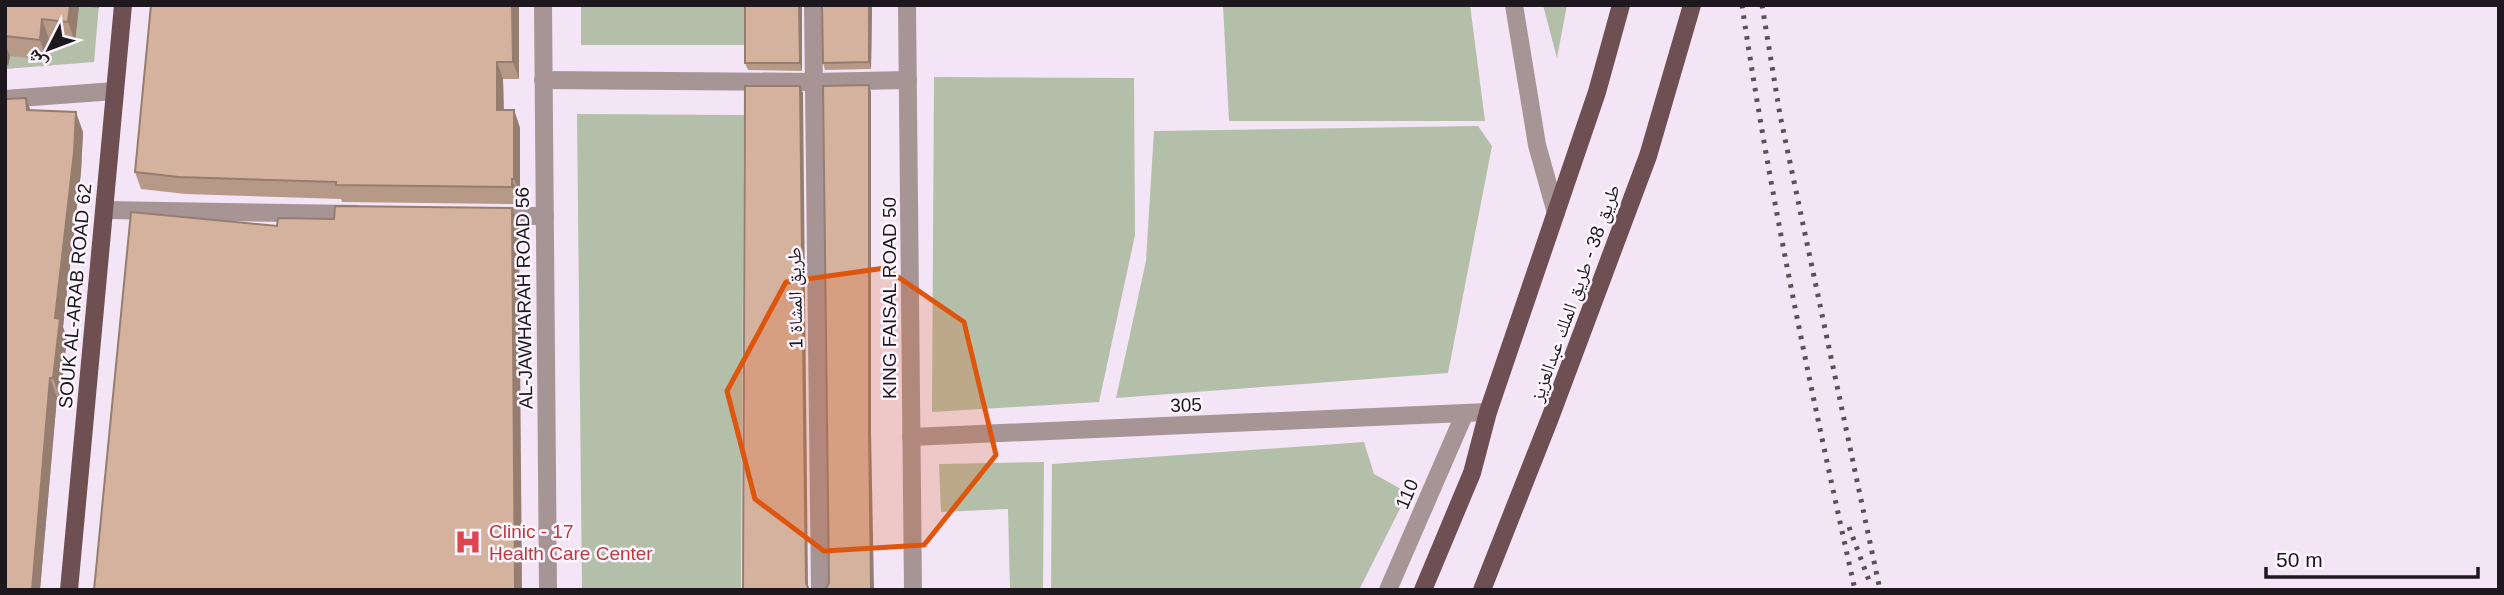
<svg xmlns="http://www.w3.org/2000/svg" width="2504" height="595" viewBox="0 0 2504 595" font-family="Helvetica,'Noto Naskh Arabic',sans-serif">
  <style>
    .green { fill: #b3bfa8 }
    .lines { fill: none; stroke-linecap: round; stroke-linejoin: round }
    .minor { stroke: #a79596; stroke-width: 18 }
    .major { stroke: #6e4f52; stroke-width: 18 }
    .rail { stroke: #59515a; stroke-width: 5; stroke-dasharray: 3.5 7; stroke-linecap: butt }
    .wall { fill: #b79988 }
    .shaded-wall { fill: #957d6f }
    .building { fill: #d5b29e; stroke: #957d6f; stroke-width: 2 }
    .marked { fill: #de560d; fill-opacity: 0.2; stroke: #de560d; stroke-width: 5; stroke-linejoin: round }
    .labels { text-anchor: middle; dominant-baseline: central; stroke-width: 5; stroke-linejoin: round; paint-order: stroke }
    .street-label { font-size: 19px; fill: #1d181e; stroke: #fdf5fe }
    .health-label { font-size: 19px; fill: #be3a42; stroke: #fdf5fe; text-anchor: start }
  </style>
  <rect width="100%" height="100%" fill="#f3e5f5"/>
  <g class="green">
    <polygon points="5,5 99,5 94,62 5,69"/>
    <rect x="581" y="5" width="164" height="40"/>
    <polygon points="1223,5 1470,5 1485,121 1229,121"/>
    <polygon points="1543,5 1567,5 1557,58"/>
    <polygon points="934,77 1134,78 1135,235 1099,402 932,412"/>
    <polygon points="577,114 744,115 741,590 582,590"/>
    <polygon points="1478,126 1492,146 1448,373 1116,398 1146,261 1154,131"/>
    <polygon points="1364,442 1374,474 1408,493 1359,590 1051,590 1052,464"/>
    <polygon points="1044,462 1043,590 1010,590 1008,509 941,512 939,464"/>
  </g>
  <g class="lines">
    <g class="minor">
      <polyline points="543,5 548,590"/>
      <polyline points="813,5 820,590"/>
      <polyline points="907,5 913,590"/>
      <polyline points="1514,5 1537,145 1556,213"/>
      <polyline points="543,80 814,82 908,80"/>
      <polyline points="5,99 115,91"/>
      <polyline points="104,210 356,214"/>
      <polyline points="492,216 545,216"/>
      <polyline points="911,437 1488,412"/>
      <polyline points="1388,590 1464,415"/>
    </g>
    <g class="major">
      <polyline points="69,590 123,5"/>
      <polyline points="1423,590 1472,473 1488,412 1597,92 1621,5"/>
      <polyline points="1482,590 1550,418 1648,156 1692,5"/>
    </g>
    <g class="rail">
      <path d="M1742,5C1771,202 1812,396 1855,590"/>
      <polyline points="1762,5 1780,115 1880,590"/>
      <polyline points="1849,527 1871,586"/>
    </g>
  </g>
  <g class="wall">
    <polygon points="5,5 99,5 99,8 79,6 75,42 49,39 47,60 10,56 8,66 5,66"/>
    <polygon points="151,5 519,5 519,79 503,79 504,110 514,110 520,128 520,196 518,196 519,204 342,202 341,199 186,194 141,189 135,172"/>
    <polygon points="802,5 802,71 748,70 745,63"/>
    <polygon points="872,5 871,69 825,70 823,63"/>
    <polygon points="31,110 83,132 81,172 63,327 67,338 60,398 57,397 40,590"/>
  </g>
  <g class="shaded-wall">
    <polygon points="70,5 79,6 75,42 68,22"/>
    <polygon points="512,5 519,5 519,79 513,62"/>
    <polygon points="799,5 802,5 802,71 800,63"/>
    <polygon points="869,5 872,5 871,69 869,62"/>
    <polygon points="42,19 49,39 47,60 40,40"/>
    <polygon points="5,42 10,56 8,66 5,58"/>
    <polygon points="497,62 503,79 504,128 497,110"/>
    <polygon points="869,85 871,92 871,431 874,590 871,590 869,424"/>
    <polygon points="800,86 803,93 808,590 806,583"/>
    <polygon points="26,98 33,117 27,110"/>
    <polygon points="514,110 520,128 520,196 514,179"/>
    <polygon points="76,112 83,132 81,172 63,327 67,338 60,398 53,378 55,318"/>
    <polygon points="512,179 518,196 519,204 512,187"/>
    <polygon points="512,208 519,227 522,590 515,590"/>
    <polygon points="50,378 57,397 40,590 32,590"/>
  </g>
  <g class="building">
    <polygon points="5,5 70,5 68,22 42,19 40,40 5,36"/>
    <polygon points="151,5 512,5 513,62 497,62 497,110 514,110 514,179 512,179 512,187 336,185 336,182 179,177 135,172"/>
    <polygon points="745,5 799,5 800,63 745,63"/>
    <polygon points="822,5 869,5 869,62 823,63"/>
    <polygon points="869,85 869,424 871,590 825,590 829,583 823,86"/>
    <polygon points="745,86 800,86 806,583 809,590 743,590"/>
    <polygon points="26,98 27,110 76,112 74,152 55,318 60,319 53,378 50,378 32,590 5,590 5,99"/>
    <polygon points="335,206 512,208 515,590 94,590 131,212 277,226 278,218 334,219"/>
  </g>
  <path class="marked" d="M885,268L964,322L996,455L924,545L824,551L755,499L727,391L786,282Z"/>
  <defs>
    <symbol id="hospital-bare" viewBox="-9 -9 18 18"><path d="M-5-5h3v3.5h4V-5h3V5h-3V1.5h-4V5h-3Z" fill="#e0444e" stroke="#fdf5fe" stroke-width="2.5" paint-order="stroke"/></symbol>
  </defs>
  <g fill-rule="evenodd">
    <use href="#hospital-bare" x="449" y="523" width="38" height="38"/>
  </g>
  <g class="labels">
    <g class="street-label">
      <text transform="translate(1575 293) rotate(-70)">طريق 38 - طريق الملك عبدالعزيز</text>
      <text transform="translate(75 296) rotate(-85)">SOUK AL-ARAB ROAD 62</text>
      <text transform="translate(524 298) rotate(-91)">AL-JAWHARAH ROAD 56</text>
      <text transform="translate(795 298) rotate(-91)">طريق المشاة 1</text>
      <text transform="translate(889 298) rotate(-90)">KING FAISAL ROAD 50</text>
      <text transform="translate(1186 405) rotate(-2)">305</text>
      <text transform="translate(1407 494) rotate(-67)">110</text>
    </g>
    <g class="health-label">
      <text x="489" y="531">Clinic - 17<tspan x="489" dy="22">Health Care Center</tspan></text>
    </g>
  </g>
  <rect width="2504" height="595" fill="none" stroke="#1d181e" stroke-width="14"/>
  <g transform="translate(49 49) rotate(228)" stroke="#fdf5fe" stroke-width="5" paint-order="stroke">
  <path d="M0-5L12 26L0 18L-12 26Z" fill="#1d181e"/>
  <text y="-10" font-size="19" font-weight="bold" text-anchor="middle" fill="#1d181e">ش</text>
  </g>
  <path d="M2266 567v10h212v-10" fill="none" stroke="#1d181e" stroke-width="3.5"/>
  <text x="2276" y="567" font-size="21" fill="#1d181e" stroke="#fdf5fe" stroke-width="5" paint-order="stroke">50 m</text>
</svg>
